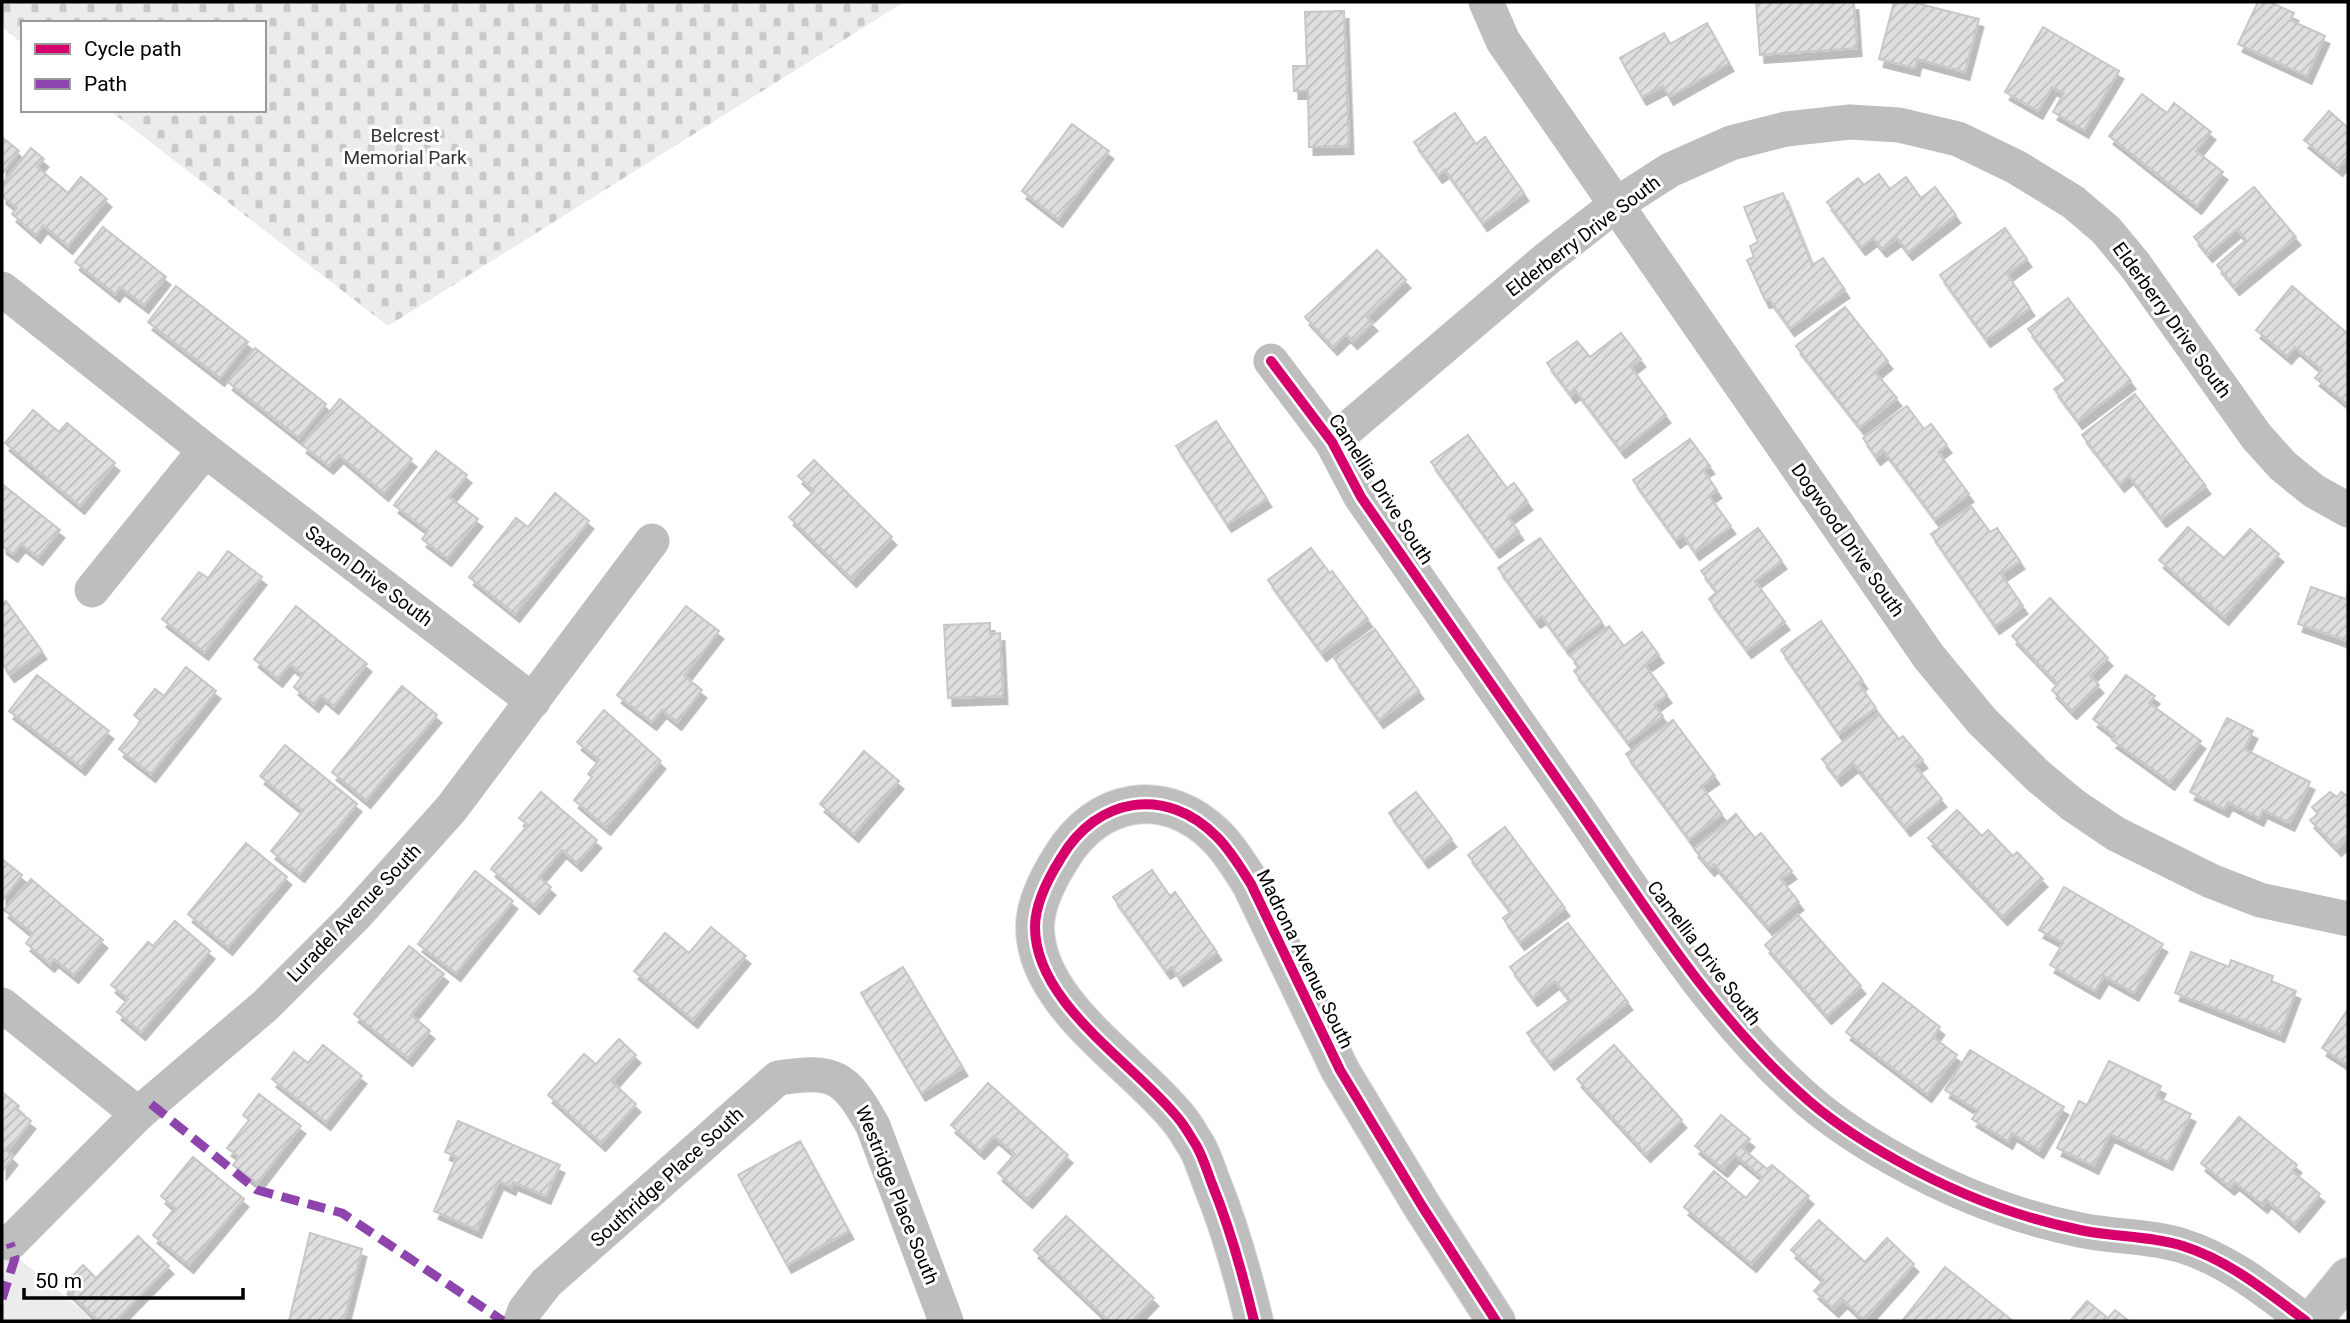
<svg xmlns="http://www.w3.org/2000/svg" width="2350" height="1323" viewBox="0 0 2350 1323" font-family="Roboto,sans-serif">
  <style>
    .cemetery { fill: url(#cemetery-stones) }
    .park { fill: #ececec }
    .building { fill: url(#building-hatch); stroke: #c7c7c7; stroke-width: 2; filter: url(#shadow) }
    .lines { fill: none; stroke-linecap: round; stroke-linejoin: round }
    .major-casing { stroke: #dbdbdb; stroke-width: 40 }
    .minor { stroke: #bebebe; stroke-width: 35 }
    .major { stroke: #bebebe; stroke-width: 38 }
    .quiet { stroke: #8e44ad; stroke-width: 9; stroke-dasharray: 18 9; stroke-linecap: butt }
    .cycleway-casing { stroke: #fff; stroke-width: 15 }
    .cycleway { stroke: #d6006c; stroke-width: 10 }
    .labels { text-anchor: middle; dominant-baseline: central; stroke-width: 6; stroke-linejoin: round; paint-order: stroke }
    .park-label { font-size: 19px; fill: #333; stroke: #fff }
    .street-label { font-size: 19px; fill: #000; stroke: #fff }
  </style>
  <defs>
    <pattern id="cemetery-stones" width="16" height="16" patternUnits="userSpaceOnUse" patternTransform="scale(1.75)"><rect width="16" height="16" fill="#ececec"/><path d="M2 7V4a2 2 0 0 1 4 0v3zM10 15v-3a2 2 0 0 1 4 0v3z" fill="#c9c9c9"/></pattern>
    <pattern id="building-hatch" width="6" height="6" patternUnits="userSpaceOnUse" patternTransform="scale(1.75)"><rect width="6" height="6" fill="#dfdfdf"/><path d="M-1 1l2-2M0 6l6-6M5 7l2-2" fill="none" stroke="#bebebe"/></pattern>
    <filter id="shadow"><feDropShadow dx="4.5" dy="8" stdDeviation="0" flood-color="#0004"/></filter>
  </defs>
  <rect width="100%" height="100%" fill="#fff"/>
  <polygon class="cemetery" points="2,2 904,2 388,326 109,110 264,110 264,23 23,23 23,44 2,27"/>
  <polygon class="park" points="2,1245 95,1321 2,1321"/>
  <g class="building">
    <polygon points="1756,2 1854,2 1857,48 1760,55"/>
    <polygon points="1894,2 1912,2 1979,19 1965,72 1917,59 1915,68 1879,59"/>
    <polygon points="2258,2 2270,2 2294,13 2290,20 2325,36 2307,76 2238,44"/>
    <polygon points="1344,11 1349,146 1309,147 1308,91 1294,91 1293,66 1307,66 1305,12"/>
    <polygon points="1707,23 1729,63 1669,97 1663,86 1642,97 1620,58 1664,33 1670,44"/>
    <polygon points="2043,27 2119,71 2084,130 2053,112 2064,93 2052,87 2038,111 2005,92"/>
    <polygon points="2142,94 2167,113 2174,103 2211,132 2196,151 2223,172 2197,206 2109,136"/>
    <polygon points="2329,111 2348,128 2348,156 2338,168 2304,140"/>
    <polygon points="1455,113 1476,144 1485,137 1524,193 1483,223 1445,170 1438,175 1414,142"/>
    <polygon points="1072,124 1109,151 1058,219 1022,191"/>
    <polygon points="2,137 19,151 2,174"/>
    <polygon points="31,148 44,159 37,167 68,193 81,177 107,199 68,246 43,225 36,235 12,214 17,208 2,196 2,184"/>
    <polygon points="1879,174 1890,189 1906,177 1921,198 1935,187 1956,215 1908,252 1897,238 1882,249 1873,238 1861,247 1827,202 1858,178 1864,185"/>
    <polygon points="2254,187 2296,237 2235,287 2217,265 2246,240 2237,229 2208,254 2194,237"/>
    <polygon points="1783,193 1812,265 1823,258 1845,290 1790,328 1769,299 1765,300 1747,260 1754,257 1750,246 1758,242 1744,207"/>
    <polygon points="103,227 166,277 144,305 120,287 115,294 75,262"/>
    <polygon points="2005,228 2027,259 2007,274 2030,308 1986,339 1940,275"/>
    <polygon points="1377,250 1406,280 1367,317 1373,323 1353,341 1346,334 1333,347 1305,317"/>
    <polygon points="176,286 248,342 220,378 148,322"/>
    <polygon points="2292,286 2348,334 2348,401 2346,403 2315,378 2322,370 2295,347 2287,356 2256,330"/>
    <polygon points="2068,298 2131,381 2078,421 2054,389 2067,380 2028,329"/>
    <polygon points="1845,307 1888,361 1875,372 1897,398 1860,427 1796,346"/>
    <polygon points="1621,333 1641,359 1631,367 1666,415 1621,450 1576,391 1571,395 1547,363 1577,341 1590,357"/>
    <polygon points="255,348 326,404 299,438 228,382"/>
    <polygon points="2135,394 2206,486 2162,519 2129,476 2120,484 2082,435"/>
    <polygon points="340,399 412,459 384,493 339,455 329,466 302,445"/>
    <polygon points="1907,406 1924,429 1931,424 1947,445 1938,452 1969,494 1935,519 1884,451 1876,457 1863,438"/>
    <polygon points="33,410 59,432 67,423 115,463 80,506 5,443"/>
    <polygon points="1216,421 1267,499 1227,524 1176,446"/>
    <polygon points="1468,435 1507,488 1514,483 1528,502 1508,517 1519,532 1495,550 1431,462"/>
    <polygon points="1690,439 1710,466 1703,470 1717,490 1709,496 1731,526 1695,552 1683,535 1676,540 1633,480"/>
    <polygon points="436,451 467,475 449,497 478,519 447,558 422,539 428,531 394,505"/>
    <polygon points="814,460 892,537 852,579 789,517 814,491 798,476"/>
    <polygon points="2,484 60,530 38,557 21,544 13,554 2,546"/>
    <polygon points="555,493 589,521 515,614 469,577 516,518 528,527"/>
    <polygon points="1971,506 1990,532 1997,528 2020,561 2001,574 2023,606 1995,626 1931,534"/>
    <polygon points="2188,527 2224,558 2250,529 2279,554 2224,617 2159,560"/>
    <polygon points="1758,528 1782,561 1755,581 1785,622 1747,650 1709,599 1717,592 1701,571"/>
    <polygon points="1540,538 1602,622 1566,649 1542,616 1536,620 1498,568"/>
    <polygon points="1311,548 1330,573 1332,571 1368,619 1322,653 1268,580"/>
    <polygon points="228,551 262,577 204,652 162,619 199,572 208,578"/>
    <polygon points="2311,587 2346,599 2348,591 2348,641 2298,624"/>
    <polygon points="2050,598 2108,658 2090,676 2099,685 2072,711 2052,690 2058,684 2012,636"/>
    <polygon points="6,601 42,651 10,674 2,663 2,604"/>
    <polygon points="296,606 367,664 334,706 321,695 314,704 294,687 303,675 290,664 278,679 254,659"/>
    <polygon points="686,606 719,631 684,676 702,690 677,722 662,710 652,722 617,695"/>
    <polygon points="1821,621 1863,681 1859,684 1876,708 1839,734 1781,650"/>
    <polygon points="990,623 990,634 1000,633 1003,696 948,698 944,625"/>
    <polygon points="1609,626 1624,646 1642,632 1659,655 1645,665 1667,695 1654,705 1663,716 1628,742 1574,671 1579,667 1570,655"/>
    <polygon points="1375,629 1419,691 1379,720 1334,658"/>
    <polygon points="186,667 216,691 151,774 119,749 141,721 134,715 155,689 164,696"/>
    <polygon points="37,675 109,731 81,767 9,711"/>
    <polygon points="2126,675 2155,696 2149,703 2201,741 2170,782 2112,740 2115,736 2093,719"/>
    <polygon points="402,686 437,715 366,800 332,772"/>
    <polygon points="604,710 661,761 606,827 574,800 592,777 588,774 599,760 577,742"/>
    <polygon points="1878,713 1899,739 1903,736 1923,760 1915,766 1942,799 1906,828 1854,764 1837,778 1822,759"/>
    <polygon points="2227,718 2253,731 2244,749 2310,782 2290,823 2263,810 2259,818 2228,802 2224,809 2190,792"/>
    <polygon points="1673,720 1715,776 1701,786 1722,814 1689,839 1626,754"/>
    <polygon points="285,745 357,804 300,874 271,851 303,811 260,776"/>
    <polygon points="864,751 899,781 854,834 820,804"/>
    <polygon points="541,792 597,840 577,863 562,850 539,877 551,887 535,906 491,869 528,825 519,818"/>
    <polygon points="1416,792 1452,839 1424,860 1389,813"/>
    <polygon points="2330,792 2337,797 2341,792 2348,796 2348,837 2337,848 2310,820 2318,814 2312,807"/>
    <polygon points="1957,810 1982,836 1988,830 2013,856 2017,852 2043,879 2003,917 1928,838"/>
    <polygon points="1736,814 1755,838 1761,833 1792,871 1781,879 1799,902 1768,927 1714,864 1710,868 1694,849"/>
    <polygon points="1505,827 1565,908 1520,942 1503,918 1511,912 1468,855"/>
    <polygon points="246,843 287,877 228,947 188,914"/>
    <polygon points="2,859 22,875 2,901"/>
    <polygon points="1152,870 1170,896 1175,892 1217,952 1179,978 1172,967 1166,971 1113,897"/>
    <polygon points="475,871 513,901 456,973 418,944"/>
    <polygon points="31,879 103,940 74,975 54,959 50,964 26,943 33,934 4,910"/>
    <polygon points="2064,887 2163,944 2134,993 2104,976 2095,991 2050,965 2063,943 2039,930"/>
    <polygon points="1798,915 1861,986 1827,1016 1765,945"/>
    <polygon points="175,921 210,951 141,1032 117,1012 128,999 111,985 148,942 153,946"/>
    <polygon points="1568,923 1628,1002 1550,1062 1527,1033 1570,1000 1555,981 1533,998 1510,967"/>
    <polygon points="711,927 746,956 693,1020 634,971 665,933 689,953"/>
    <polygon points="409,946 444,974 411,1015 430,1031 408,1058 354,1014"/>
    <polygon points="2191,952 2229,967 2231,960 2273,976 2271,981 2296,991 2280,1034 2175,993"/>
    <polygon points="903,967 963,1068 921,1093 861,993"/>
    <polygon points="1883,983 1940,1027 1933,1037 1957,1055 1927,1094 1846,1032"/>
    <polygon points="2348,1009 2348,1065 2322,1048"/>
    <polygon points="619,1039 636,1055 612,1082 636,1104 601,1143 548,1095 584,1054 596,1064"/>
    <polygon points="323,1045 362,1076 326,1122 272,1079 294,1052 308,1063"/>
    <polygon points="1614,1045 1682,1120 1646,1154 1577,1079"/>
    <polygon points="1970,1050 2064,1107 2039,1150 2012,1133 2008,1141 1972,1119 1978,1111 1945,1090"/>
    <polygon points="2109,1061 2161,1086 2156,1097 2191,1114 2168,1162 2110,1134 2094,1166 2057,1148 2079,1101 2087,1105"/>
    <polygon points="988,1083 1068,1155 1028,1200 998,1173 1015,1154 994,1136 980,1151 951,1125"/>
    <polygon points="2,1092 19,1106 17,1110 31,1121 7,1151 13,1157 2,1171"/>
    <polygon points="259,1094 301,1126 257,1183 233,1165 239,1157 227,1148 249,1120 243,1115"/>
    <polygon points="1721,1115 1750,1139 1742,1148 1767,1169 1772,1165 1809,1196 1752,1264 1684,1207 1714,1171 1746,1198 1763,1178 1735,1155 1723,1169 1695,1146"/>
    <polygon points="2239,1117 2297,1165 2292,1171 2320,1194 2295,1224 2267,1200 2263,1205 2235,1182 2230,1187 2201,1163"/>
    <polygon points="458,1121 560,1165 546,1196 513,1182 511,1187 499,1181 477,1230 434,1211 457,1157 445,1152"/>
    <polygon points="800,1141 849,1231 787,1265 738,1175"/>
    <polygon points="193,1157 244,1199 189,1265 153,1235 175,1208 161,1196"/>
    <polygon points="1066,1216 1154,1298 1132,1321 1109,1321 1034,1250"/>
    <polygon points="1819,1220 1865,1262 1887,1238 1914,1264 1864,1320 1843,1300 1834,1309 1814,1291 1824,1280 1791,1250"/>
    <polygon points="310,1233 362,1249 344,1321 289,1321"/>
    <polygon points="138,1236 169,1266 115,1321 99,1321 63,1286 83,1265 96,1278"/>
    <polygon points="1945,1267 2013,1321 1902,1321"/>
    <polygon points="2087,1301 2108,1318 2115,1310 2129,1321 2070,1321"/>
  </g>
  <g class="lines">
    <defs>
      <g id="major">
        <path d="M1254,1321C1243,1275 1230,1228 1212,1184C1207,1171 1203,1157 1196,1145C1190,1136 1185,1126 1178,1118C1134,1063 1035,1004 1035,927C1035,903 1049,877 1061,858C1097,797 1166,785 1217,837C1231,851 1240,867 1251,884L1340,1070L1422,1206L1496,1321"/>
        <polyline points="2312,1321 2348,1277"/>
      </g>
    </defs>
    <use href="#major" class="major-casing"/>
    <g class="minor">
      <polyline points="1486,2 1503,41 1929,657 1982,721 2038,776 2073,805 2116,834 2211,881 2260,900 2348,919"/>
      <polyline points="2,289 205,450 533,701"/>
      <path d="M1271,361L1332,442L1361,497C1434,601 1506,705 1578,809C1646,908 1710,1012 1800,1093C1829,1120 1862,1141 1896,1160C1953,1192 2016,1217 2080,1230C2112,1237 2153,1236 2183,1246C2230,1261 2267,1292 2306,1321"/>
      <polyline points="1332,442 1549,257 1617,204 1670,170 1731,143 1786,129 1850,122 1899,125 1958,139 2016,167 2073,202 2106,230 2135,265 2256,436 2283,466 2314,491 2348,510"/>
      <polyline points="92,590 205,450"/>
      <polyline points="2,1005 138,1114"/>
      <polyline points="10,1243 138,1114 266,1005 354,917 451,809 652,541"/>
      <path d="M521,1321L525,1310L546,1283L778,1078C835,1069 845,1076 873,1126L946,1321"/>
    </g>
    <use href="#major" class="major"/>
    <g class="quiet">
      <polyline points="151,1104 257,1190 342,1213 503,1321"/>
      <polyline points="2,1299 15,1258 10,1243"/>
    </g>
    <defs>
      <g id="cycleway">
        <path d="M1271,361L1332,442L1361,497C1434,601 1506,705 1578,809C1646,908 1710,1012 1800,1093C1829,1120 1862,1141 1896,1160C1953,1192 2016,1217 2080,1230C2112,1237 2153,1236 2183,1246C2230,1261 2267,1292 2306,1321"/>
        <path d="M1254,1321C1243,1275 1230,1228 1212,1184C1207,1171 1203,1157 1196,1145C1190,1136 1185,1126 1178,1118C1134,1063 1035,1004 1035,927C1035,903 1049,877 1061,858C1097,797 1166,785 1217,837C1231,851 1240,867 1251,884L1340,1070L1422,1206L1496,1321"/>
      </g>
    </defs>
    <use href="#cycleway" class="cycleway-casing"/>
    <use href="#cycleway" class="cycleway"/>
  </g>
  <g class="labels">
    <g class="park-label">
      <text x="405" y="135">Belcrest<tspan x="405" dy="22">Memorial Park</tspan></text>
    </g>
    <g class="street-label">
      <text transform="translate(1583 236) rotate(-37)">Elderberry Drive South</text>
      <text transform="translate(2172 320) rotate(54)">Elderberry Drive South</text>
      <text transform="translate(1381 489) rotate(57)">Camellia Drive South</text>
      <text transform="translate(1848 540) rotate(55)">Dogwood Drive South</text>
      <text transform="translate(369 576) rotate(37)">Saxon Drive South</text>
      <text transform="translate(354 913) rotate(-46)">Luradel Avenue South</text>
      <text transform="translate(1704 953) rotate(53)">Camellia Drive South</text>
      <text transform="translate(1305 959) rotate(64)">Madrona Avenue South</text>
      <text transform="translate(667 1177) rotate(-42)">Southridge Place South</text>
      <text transform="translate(897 1195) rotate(68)">Westridge Place South</text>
    </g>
  </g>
  <rect width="2350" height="1323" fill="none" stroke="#000000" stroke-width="7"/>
  <rect x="21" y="21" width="245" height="91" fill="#ffffff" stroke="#999999" stroke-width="2"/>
  <rect x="35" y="44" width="35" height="10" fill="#d6006c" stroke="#999999" stroke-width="2"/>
  <text x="84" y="56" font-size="21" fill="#000000">Cycle path</text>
  <rect x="35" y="79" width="35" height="10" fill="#8e44ad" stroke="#999999" stroke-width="2"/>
  <text x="84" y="91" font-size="21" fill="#000000">Path</text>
  <path d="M24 1288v10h219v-10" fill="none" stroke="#000000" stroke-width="3.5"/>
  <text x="35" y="1288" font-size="21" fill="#000000" stroke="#ffffff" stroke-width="5" paint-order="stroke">50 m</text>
</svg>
